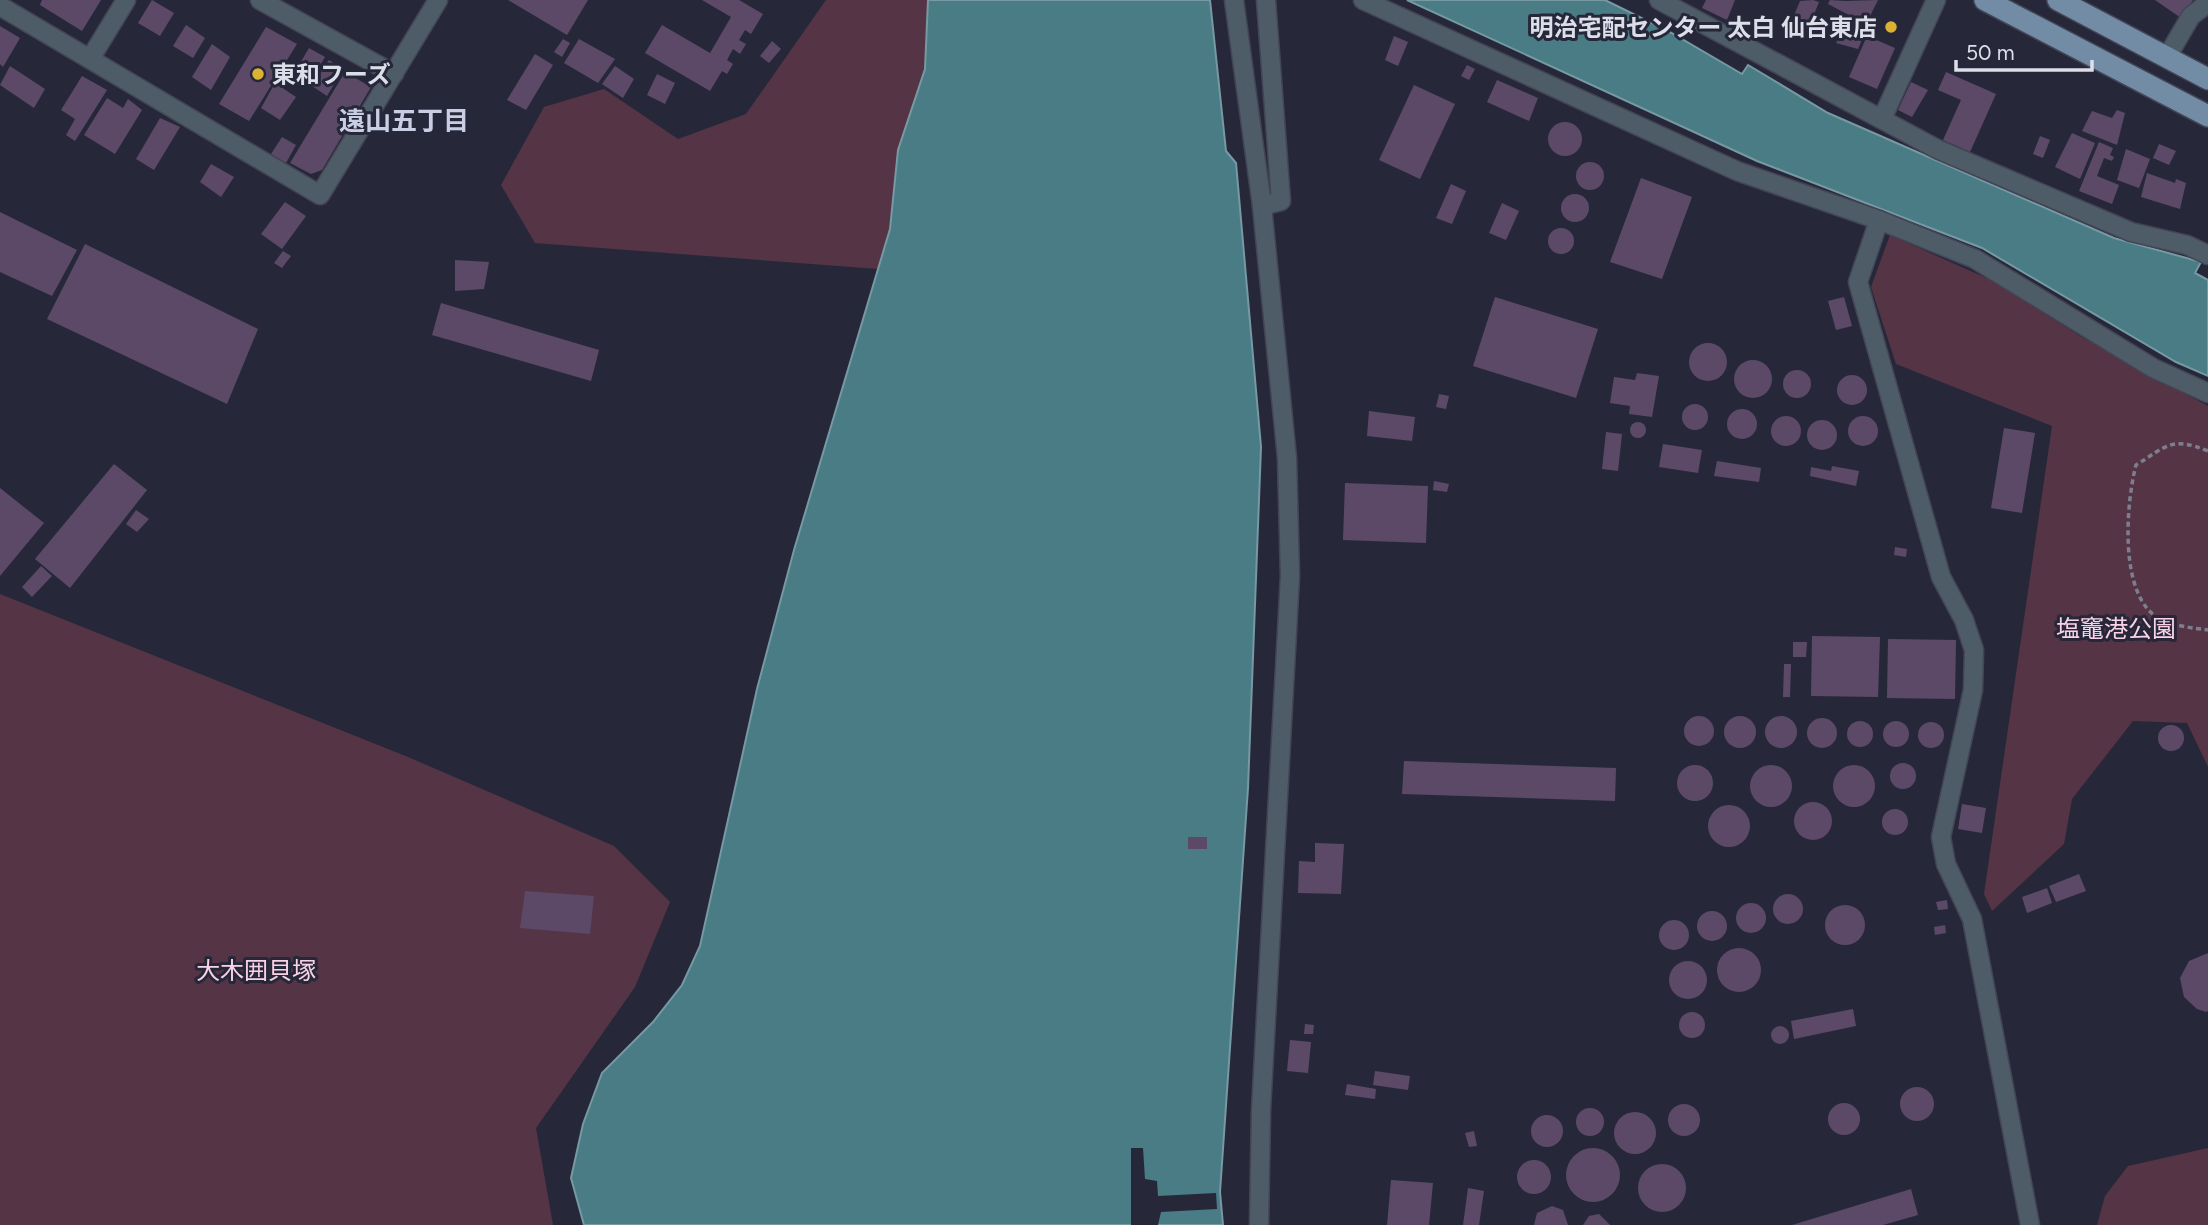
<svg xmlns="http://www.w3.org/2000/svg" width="2208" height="1225" viewBox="0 0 2208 1225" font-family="Figtree,'Noto Sans JP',sans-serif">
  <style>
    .green { fill: #553446 }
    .water { fill: #4a7c85; stroke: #7699a3; stroke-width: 2 }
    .pier { fill: #26283a }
    .building { fill: #5c4968 }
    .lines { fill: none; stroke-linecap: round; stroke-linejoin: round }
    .minor-casing { stroke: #434556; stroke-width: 21 }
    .major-casing { stroke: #434556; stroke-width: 24 }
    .path { stroke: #7d7f8e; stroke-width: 3.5; stroke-dasharray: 5 3.5; stroke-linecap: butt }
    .minor { stroke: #4e5c67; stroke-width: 18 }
    .major { stroke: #718ca4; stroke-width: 21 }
    .poi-dot { fill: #dcb233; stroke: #26283a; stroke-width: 2.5 }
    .labels { text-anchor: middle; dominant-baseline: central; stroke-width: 6; stroke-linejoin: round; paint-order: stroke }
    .poi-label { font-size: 24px; font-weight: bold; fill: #dcdee9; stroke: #26283a; text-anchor: end }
    .park-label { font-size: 24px; fill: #fad2e6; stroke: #26283a }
    .neighbourhood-label { font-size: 26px; font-weight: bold; fill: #cacee5; stroke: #26283a }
  </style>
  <rect width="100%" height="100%" fill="#26283a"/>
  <g class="green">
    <polygon points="826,0 928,0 925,69 898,150 890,229 878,269 535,243 501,185 544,107 604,89 678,139 746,114"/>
    <polygon points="1890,235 1993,281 2080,336 2208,406 2208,767 2187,723 2133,721 2072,799 2064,844 1992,911 1984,894 2052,426 1896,364 1871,287"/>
    <polygon points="0,594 408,757 614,846 670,902 635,987 536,1128 553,1225 0,1225"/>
    <polygon points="2208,1148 2208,1225 2097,1225 2105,1196 2128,1166"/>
  </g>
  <g class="water">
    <polygon points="928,0 1210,0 1226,151 1236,163 1261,447 1248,788 1220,1192 1223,1225 584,1225 571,1178 583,1124 602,1073 653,1022 682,985 700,946 757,689 794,550 890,229 898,150 925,69"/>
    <polygon points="1407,0 1605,0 1668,31 1742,74 1748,65 1828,113 2114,238 2201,262 2195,273 2208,280 2208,376 2176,362 1982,248 1757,161"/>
  </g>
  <polygon class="pier" points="1131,1148 1143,1148 1145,1179 1157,1181 1158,1196 1216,1193 1217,1209 1161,1212 1158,1225 1131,1225"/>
  <g class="building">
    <polygon points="42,0 101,0 82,31 40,5"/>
    <polygon points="152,0 174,13 160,36 138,23"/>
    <polygon points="508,0 588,0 567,35"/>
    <polygon points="702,0 739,0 763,14 751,34 745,30 739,40 746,44 740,54 733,49 727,60 733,64 727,74 722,71 710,91 645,53 662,25 710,53 731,17"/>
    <polygon points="1706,0 1735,0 1727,20 1702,8"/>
    <polygon points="1813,0 1819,2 1807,32 1790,25 1800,1"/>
    <polygon points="1830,0 1845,1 1878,0 1866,24 1828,4"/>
    <polygon points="2155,0 2193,0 2181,18"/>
    <polygon points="1847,19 1867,28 1858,49 1836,43"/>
    <polygon points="186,25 205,38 193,58 173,46"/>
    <polygon points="0,26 20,38 3,67 0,64"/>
    <polygon points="266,27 297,44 249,121 219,104"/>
    <polygon points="1394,36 1408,42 1398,66 1385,60"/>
    <polygon points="1867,36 1895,48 1877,89 1849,77"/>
    <polygon points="563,39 570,43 562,57 554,52"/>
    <polygon points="579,39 615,59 598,83 564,63"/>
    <polygon points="772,41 781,49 769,63 760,56"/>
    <polygon points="212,44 230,57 211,90 192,77"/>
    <polygon points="309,48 325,57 309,85 293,75"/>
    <polygon points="535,54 553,65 526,110 507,100"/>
    <polygon points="329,60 343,69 327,96 312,86"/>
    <polygon points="1467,65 1475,69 1469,80 1461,76"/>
    <polygon points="10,66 45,89 34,108 0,85"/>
    <polygon points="615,66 634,79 623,98 602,84"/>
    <polygon points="345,72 371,87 322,170 311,174 290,163"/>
    <polygon points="1946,72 1996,94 1970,152 1943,140 1961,100 1938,90"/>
    <polygon points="657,74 675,83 665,104 647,95"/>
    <polygon points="82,76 107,90 75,141 66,135 75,119 61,110"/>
    <polygon points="1497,80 1538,98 1529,121 1487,102"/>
    <polygon points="1911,82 1928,90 1912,117 1898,110"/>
    <polygon points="275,83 296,97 280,120 261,108"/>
    <polygon points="1414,85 1455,104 1420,179 1379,160"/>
    <polygon points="107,98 123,108 128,99 142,110 115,154 84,135"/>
    <polygon points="2117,110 2125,113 2117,145 2082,131 2092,111 2112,118"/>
    <polygon points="160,118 180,127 154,170 136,159"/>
    <circle cx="1565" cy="139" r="17"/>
    <polygon points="2072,133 2095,143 2080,179 2055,167"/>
    <polygon points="2040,136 2050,140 2043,158 2033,154"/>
    <polygon points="282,137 296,145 286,163 271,154"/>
    <polygon points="2099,142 2113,148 2110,155 2114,157 2112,161 2104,158 2097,176 2119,185 2112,204 2079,191"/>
    <polygon points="2159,144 2176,151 2169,165 2153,158"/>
    <polygon points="2126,149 2150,159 2139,188 2117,180"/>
    <circle cx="1590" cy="176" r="14"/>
    <polygon points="211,164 234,177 221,197 200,182"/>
    <polygon points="2147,173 2175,183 2176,179 2186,183 2180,209 2141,197"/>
    <polygon points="1641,178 1692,197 1662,279 1610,262"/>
    <polygon points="1451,184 1466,191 1452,224 1436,218"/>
    <circle cx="1575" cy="208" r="14"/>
    <polygon points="285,202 306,216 282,249 261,234"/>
    <polygon points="1502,203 1519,211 1506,240 1489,233"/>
    <polygon points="0,212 77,250 52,296 0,272"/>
    <circle cx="1561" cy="241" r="13"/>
    <polygon points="85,244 258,329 227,404 47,319"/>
    <polygon points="283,251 291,256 282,268 274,263"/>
    <polygon points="455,260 489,262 484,289 455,291"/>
    <polygon points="1495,297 1598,329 1576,398 1473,366"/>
    <polygon points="1844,297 1852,326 1836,330 1828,301"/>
    <polygon points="441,303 599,350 591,381 432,335"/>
    <circle cx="1708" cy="362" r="19"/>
    <circle cx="1753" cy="379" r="19"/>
    <circle cx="1797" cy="384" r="14"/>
    <polygon points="1637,373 1659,376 1652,417 1629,414 1630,406 1610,403 1614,377 1635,380"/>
    <circle cx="1852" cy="390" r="15"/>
    <polygon points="1439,394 1449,396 1446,409 1436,407"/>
    <circle cx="1695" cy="417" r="13"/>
    <circle cx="1742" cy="424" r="15"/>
    <polygon points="1369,411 1415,417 1412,441 1367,436"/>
    <circle cx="1786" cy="431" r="15"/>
    <circle cx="1863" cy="431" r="15"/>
    <circle cx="1822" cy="435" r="15"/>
    <circle cx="1638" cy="430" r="8"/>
    <polygon points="2004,428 2035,433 2022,513 1991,508"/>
    <polygon points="1606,432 1622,434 1618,471 1602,469"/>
    <polygon points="1663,444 1702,450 1698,473 1659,467"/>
    <polygon points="1717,461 1761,468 1759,482 1714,476"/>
    <polygon points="114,464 147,490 70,588 35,559"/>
    <polygon points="1832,466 1859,471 1856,486 1810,476 1811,467 1831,471"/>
    <polygon points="1434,481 1449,484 1447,492 1433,490"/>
    <polygon points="1345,483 1428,486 1426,543 1343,540"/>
    <polygon points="0,488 44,523 0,576"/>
    <polygon points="136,510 149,519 137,532 126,524"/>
    <polygon points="1895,547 1907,549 1906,557 1894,555"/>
    <polygon points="41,566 52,576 32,597 22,587"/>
    <polygon points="1812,636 1880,637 1878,697 1811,696"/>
    <polygon points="1888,639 1956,640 1955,699 1887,698"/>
    <polygon points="1793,642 1807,642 1806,657 1793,657"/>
    <polygon points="1784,664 1791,664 1790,697 1783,697"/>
    <circle cx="1699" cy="731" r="15"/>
    <circle cx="1740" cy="732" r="16"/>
    <circle cx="1781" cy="732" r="16"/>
    <circle cx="1822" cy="733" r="15"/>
    <circle cx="1896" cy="734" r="13"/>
    <circle cx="1860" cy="734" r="13"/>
    <circle cx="1931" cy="735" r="13"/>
    <circle cx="2171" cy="738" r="13"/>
    <polygon points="1404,761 1616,768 1615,801 1402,794"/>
    <circle cx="1903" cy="776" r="13"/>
    <circle cx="1771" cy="786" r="21"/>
    <circle cx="1854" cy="786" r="21"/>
    <circle cx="1695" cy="783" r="18"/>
    <circle cx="1813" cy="821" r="19"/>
    <polygon points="1962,804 1986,808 1982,833 1958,829"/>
    <circle cx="1729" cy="826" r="21"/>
    <circle cx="1895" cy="822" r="13"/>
    <rect x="1188" y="837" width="19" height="12"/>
    <polygon points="1315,843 1344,844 1341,894 1298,893 1299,861 1315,862"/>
    <polygon points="2079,874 2086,891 2056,902 2049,886"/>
    <polygon points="2047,888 2052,903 2027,913 2022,897"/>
    <polygon points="525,891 594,896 590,934 520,928"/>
    <circle cx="1788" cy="909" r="15"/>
    <polygon points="1947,900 1948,909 1938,910 1936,902"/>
    <circle cx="1751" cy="918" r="15"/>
    <circle cx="1845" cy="925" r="20"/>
    <circle cx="1712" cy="926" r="15"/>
    <circle cx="1674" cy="935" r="15"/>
    <polygon points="1945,925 1946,933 1935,935 1934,927"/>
    <circle cx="1739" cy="970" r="22"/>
    <polygon points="2208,953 2208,1011 2206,1012 2197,1009 2184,997 2180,978 2189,961"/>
    <circle cx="1688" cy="980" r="19"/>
    <polygon points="1853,1009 1856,1026 1794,1039 1791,1021"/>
    <circle cx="1692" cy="1025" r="13"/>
    <polygon points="1305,1024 1314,1025 1313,1034 1304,1034"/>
    <circle cx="1780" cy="1035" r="9"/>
    <polygon points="1290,1040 1311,1042 1308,1073 1287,1071"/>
    <polygon points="1375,1071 1410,1076 1408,1090 1373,1085"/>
    <polygon points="1347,1084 1376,1089 1375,1099 1345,1095"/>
    <circle cx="1917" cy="1104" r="17"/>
    <circle cx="1844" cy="1119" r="16"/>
    <circle cx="1684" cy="1120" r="16"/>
    <circle cx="1590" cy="1122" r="14"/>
    <circle cx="1635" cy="1133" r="21"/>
    <circle cx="1547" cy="1131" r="16"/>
    <polygon points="1474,1131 1477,1146 1469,1147 1465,1133"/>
    <circle cx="1593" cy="1175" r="27"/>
    <circle cx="1534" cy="1177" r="17"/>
    <circle cx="1662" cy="1188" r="24"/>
    <polygon points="1391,1180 1433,1183 1429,1225 1387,1225"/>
    <polygon points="1468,1188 1484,1191 1479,1225 1463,1225"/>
    <polygon points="1911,1189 1918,1215 1883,1225 1792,1225"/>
    <polygon points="1552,1206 1563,1210 1568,1225 1534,1225 1537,1213"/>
    <polygon points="1599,1214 1610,1225 1583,1225 1589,1216"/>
  </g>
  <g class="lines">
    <defs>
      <g id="minor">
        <polyline points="260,0 394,74"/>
        <polyline points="1234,0 1262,206 1287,458 1290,576 1261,1110 1259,1225"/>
        <polyline points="1363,0 1737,171 1879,220 1975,259 2153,368 2208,393"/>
        <polyline points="1659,0 1937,149 2131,232 2187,245 2208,255"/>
        <polyline points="0,6 320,195 438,0"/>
        <polyline points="2167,57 2191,16 2208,3"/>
        <polyline points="90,59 126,0"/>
        <polyline points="1882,119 1936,0"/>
        <polyline points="1262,206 1281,201 1266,0"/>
        <polyline points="1879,220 1858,282 1941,577 1964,620 1974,650 1973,690 1941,837 1946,864 1972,919 2030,1225"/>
      </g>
      <g id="major">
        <polyline points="1985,0 2208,116"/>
        <polyline points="2058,0 2208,79"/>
      </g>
    </defs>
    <use href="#minor" class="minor-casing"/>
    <use href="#major" class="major-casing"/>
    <path class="path" d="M2208,451C2171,436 2167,446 2136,465C2126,503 2118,597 2160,619C2174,626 2193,628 2208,630"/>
    <use href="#minor" class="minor"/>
    <use href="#major" class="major"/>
  </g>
  <g class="poi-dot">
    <circle cx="1891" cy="27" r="7"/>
    <circle cx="258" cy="74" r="7"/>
  </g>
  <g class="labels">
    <g class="poi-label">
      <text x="1877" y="27">明治宅配センター 太白 仙台東店</text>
      <text x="272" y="74" text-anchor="start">東和フーズ</text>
    </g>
    <g class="park-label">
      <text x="2116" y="628">塩竈港公園</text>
      <text x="256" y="970">大木囲貝塚</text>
    </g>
    <g class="neighbourhood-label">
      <text x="404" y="121">遠山五丁目</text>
    </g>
  </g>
  <path d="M1956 60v10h136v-10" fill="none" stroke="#dcdee9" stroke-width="3.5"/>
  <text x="1966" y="60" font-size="21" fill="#dcdee9" stroke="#26283a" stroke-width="5" paint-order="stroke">50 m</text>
</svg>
